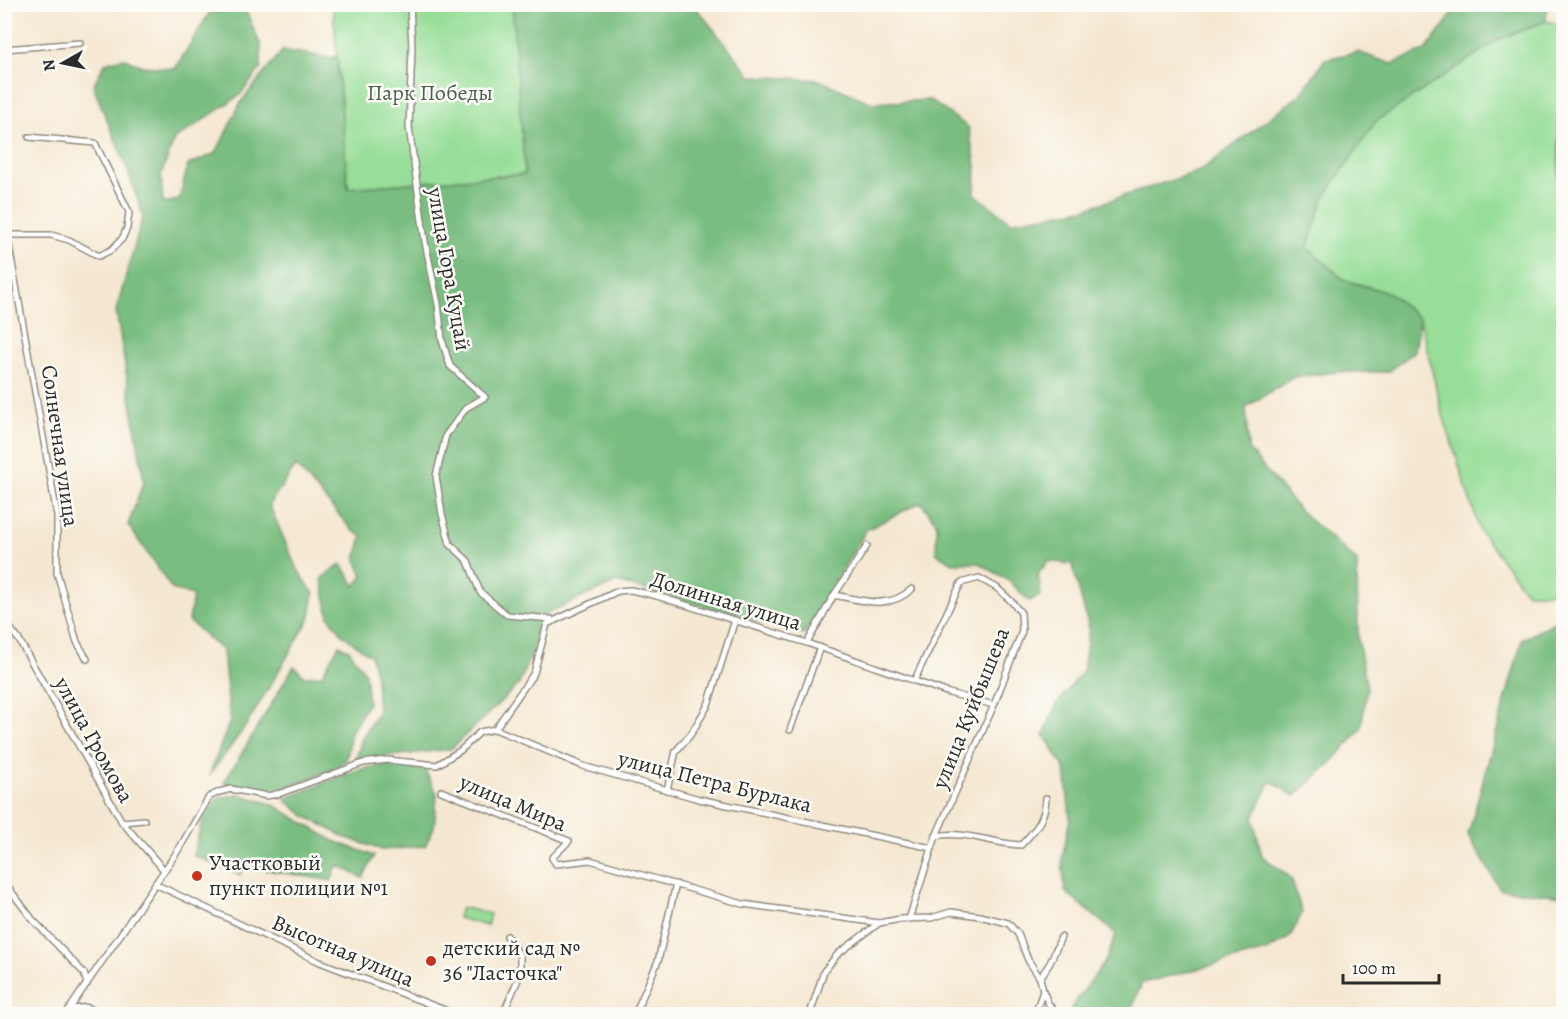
<svg xmlns="http://www.w3.org/2000/svg" width="1568" height="1019" viewBox="0 0 1568 1019" font-family="Alegreya,serif">
  <style>
    .green { fill: #97de98; stroke: #618462; stroke-width: 1.5 }
    .forest { fill: #79bd80; stroke: #527456; stroke-width: 1.5 }
    .lines { fill: none; stroke-linecap: round; stroke-linejoin: round }
    .minor-casing { stroke: #908a7e; stroke-width: 8 }
    .minor { stroke: #fff; stroke-width: 5 }
    .poi-dot { fill: #c8321e; stroke: #fdfcf7; stroke-width: 2 }
    .labels { text-anchor: middle; dominant-baseline: central; stroke-width: 5; stroke-linejoin: round; paint-order: stroke }
    .park-label { font-size: 22px; fill: #4b614c; stroke: #fdfcf7 }
    .street-label { font-size: 22px; fill: #2b2b2b; stroke: #fdfcf7 }
    .poi-label { font-size: 22px; fill: #2b2b2b; stroke: #fdfcf7; text-anchor: start }
  </style>
  <rect width="100%" height="100%" fill="#fdfcf7"/>
  <filter id="ink" filterUnits="userSpaceOnUse"><feTurbulence type="fractalNoise" baseFrequency=".0167" numOctaves="2"/><feDisplacementMap in="SourceGraphic" scale="12" xChannelSelector="R" yChannelSelector="G"/><feConvolveMatrix kernelMatrix="1 2 1 2 8 2 1 2 1" color-interpolation-filters="sRGB"/></filter>
  <filter id="wash" filterUnits="userSpaceOnUse"><feTurbulence type="fractalNoise" baseFrequency=".008" numOctaves="4" result="noise"/><feDisplacementMap in="SourceGraphic" scale="24" xChannelSelector="R" yChannelSelector="G"/><feGaussianBlur stdDeviation="1.35" result="paint"/><feColorMatrix in="noise" values="0 0 0 0 0 0 0 0 0 0 0 0 0 0 0 0 0 1.4 0 .05"/><feComposite in="paint" operator="in"/></filter>
  <g filter="url(#wash)">
    <rect width="100%" height="100%" fill="#f5e8d2"/>
    <g class="green">
      <polygon points="333,5 512,5 525,174 348,188"/>
      <polygon points="1546,21 1563,25 1558,175 1564,178 1563,592 1527,593 1480,531 1441,409 1420,319 1389,293 1344,280 1307,247 1325,196 1375,122 1498,40"/>
      <polygon points="461,907 490,914 487,926 458,918"/>
    </g>
    <g class="forest">
      <polygon points="512,5 694,5 751,76 819,80 872,103 930,100 968,127 976,165 975,194 1011,222 1084,209 1200,171 1301,94 1325,59 1358,52 1392,64 1426,50 1459,5 1547,5 1546,21 1498,40 1375,122 1325,196 1307,247 1344,280 1389,293 1420,319 1415,351 1388,372 1337,372 1294,377 1246,407 1248,449 1300,511 1357,561 1358,640 1367,688 1361,729 1334,760 1295,796 1271,781 1253,818 1262,856 1291,878 1302,913 1290,937 1267,951 1142,983 1129,1014 1075,1014 1071,1008 1106,960 1116,934 1065,891 1062,859 1070,818 1065,769 1044,735 1057,704 1083,671 1089,628 1072,564 1048,561 1038,574 1041,595 1029,601 1008,580 979,563 953,563 936,553 937,524 921,502 866,530 804,634 617,582 547,613 519,684 451,749 356,760 362,738 378,712 376,677 371,656 344,636 329,617 322,578 342,564 355,586 363,576 356,560 362,536 353,531 296,466 269,504 296,567 314,594 309,620 247,724 209,776 230,721 223,651 189,621 193,595 172,589 128,525 144,481 116,311 143,216 127,168 93,86 105,63 123,58 142,66 175,69 210,12 245,9 261,46 261,68 240,95 174,140 161,175 163,203 179,200 188,165 216,153 241,102 283,50 329,58 337,56 348,188 525,174"/>
      <polygon points="1563,69 1564,178 1563,178 1558,176"/>
      <polygon points="1563,617 1563,896 1500,889 1468,835 1522,640"/>
      <polygon points="339,645 349,650 365,673 368,703 351,732 347,758 337,767 287,788 251,789 224,783 294,666 304,676 322,675"/>
      <polygon points="387,764 425,770 437,794 434,827 425,846 382,850 344,837 304,815 284,799 357,770"/>
      <polygon points="238,794 272,804 332,840 374,856 363,878 337,865 331,881 246,866 240,875 193,855 202,822 216,799"/>
    </g>
  </g>
  <g filter="url(#ink)">
    <g class="lines">
      <defs>
        <g id="minor">
          <polyline points="410,4 412,48 409,127 425,242 438,304 442,340 450,366 485,397 466,408 446,435 436,476 442,514 450,544 468,561 480,592 507,615 551,619"/>
          <polyline points="4,31 7,4"/>
          <polyline points="4,49 80,43"/>
          <polyline points="6,235 51,235 69,240 99,256 111,250 122,239 127,228 129,212 95,143 29,137"/>
          <polyline points="7,235 57,515 57,573 77,642 87,659"/>
          <path d="M834,595C863,600 887,611 912,589"/>
          <polyline points="4,620 19,640 122,822 164,870"/>
          <polyline points="807,643 834,595 867,546"/>
          <polyline points="495,729 583,766 699,799 932,848"/>
          <polyline points="790,730 820,647"/>
          <polyline points="667,790 676,751 691,734 708,705 735,620"/>
          <polyline points="441,791 569,841 552,858 556,864 590,860 743,904 879,923"/>
          <polyline points="122,822 144,820"/>
          <path d="M936,836C965,830 992,844 1021,845C1036,829 1045,820 1046,798"/>
          <polyline points="4,882 33,920 84,973 87,984"/>
          <polyline points="155,884 320,962 455,1014"/>
          <polyline points="909,919 936,836 994,705 1022,631 1021,613 1011,601 997,588 979,578 961,583 914,681"/>
          <polyline points="1043,991 1048,1003 1056,1014"/>
          <path d="M71,1010C84,1006 89,1006 100,1014"/>
          <polyline points="66,1014 179,849 209,797 219,792 231,789 267,796 281,793 363,763 387,760 437,765 461,750 480,732 495,729 534,673 547,624 618,591 631,590 657,596 807,643 949,693 994,705"/>
          <polyline points="503,1014 520,975 520,956 507,936"/>
          <polyline points="635,1014 658,961 676,884"/>
          <polyline points="810,1014 824,971 838,954 879,923 901,919 931,918 951,912 980,916 1008,923 1018,934 1028,960 1040,978"/>
          <polyline points="1035,1014 1043,991 1040,978 1050,963 1061,937"/>
        </g>
      </defs>
      <use href="#minor" class="minor-casing"/>
      <use href="#minor" class="minor"/>
    </g>
  </g>
  <g class="poi-dot">
    <circle cx="197" cy="876" r="6"/>
    <circle cx="431" cy="961" r="6"/>
  </g>
  <g class="labels">
    <g class="park-label">
      <text x="430" y="93">Парк Победы</text>
    </g>
    <g class="street-label">
      <text transform="translate(449 269) rotate(80)">улица Гора Куцай</text>
      <text transform="translate(60 446) rotate(82)">Солнечная улица</text>
      <text transform="translate(726 601) rotate(17)">Долинная улица</text>
      <text transform="translate(971 708) rotate(-68)">улица Куйбышева</text>
      <text transform="translate(94 740) rotate(61)">улица Громова</text>
      <text transform="translate(715 782) rotate(14)">улица Петра Бурлака</text>
      <text transform="translate(513 803) rotate(23)">улица Мира</text>
      <text transform="translate(343 951) rotate(23)">Высотная улица</text>
    </g>
    <g class="poi-label">
      <text x="209" y="863">Участковый<tspan x="209" dy="25">пункт полиции №1</tspan></text>
      <text x="443" y="948">детский сад №<tspan x="443" dy="25">36 "Ласточка"</tspan></text>
    </g>
  </g>
  <rect width="1568" height="1019" fill="none" stroke="#fdfcf7" stroke-width="24"/>
  <g transform="translate(63 63) rotate(261)" stroke="#fdfcf7" stroke-width="4.5" paint-order="stroke">
  <path d="M0-4.5L10 22L0 15L-10 22Z" fill="#2b2b2b"/>
  <text y="-9" font-size="16" font-weight="bold" text-anchor="middle" fill="#2b2b2b">N</text>
  </g>
  <path d="M1343 974v9h96v-9" fill="none" stroke="#2b2b2b" stroke-width="3"/>
  <text x="1352" y="974" font-size="18" fill="#2b2b2b" stroke="#fdfcf7" stroke-width="4.5" paint-order="stroke">100 m</text>
</svg>
